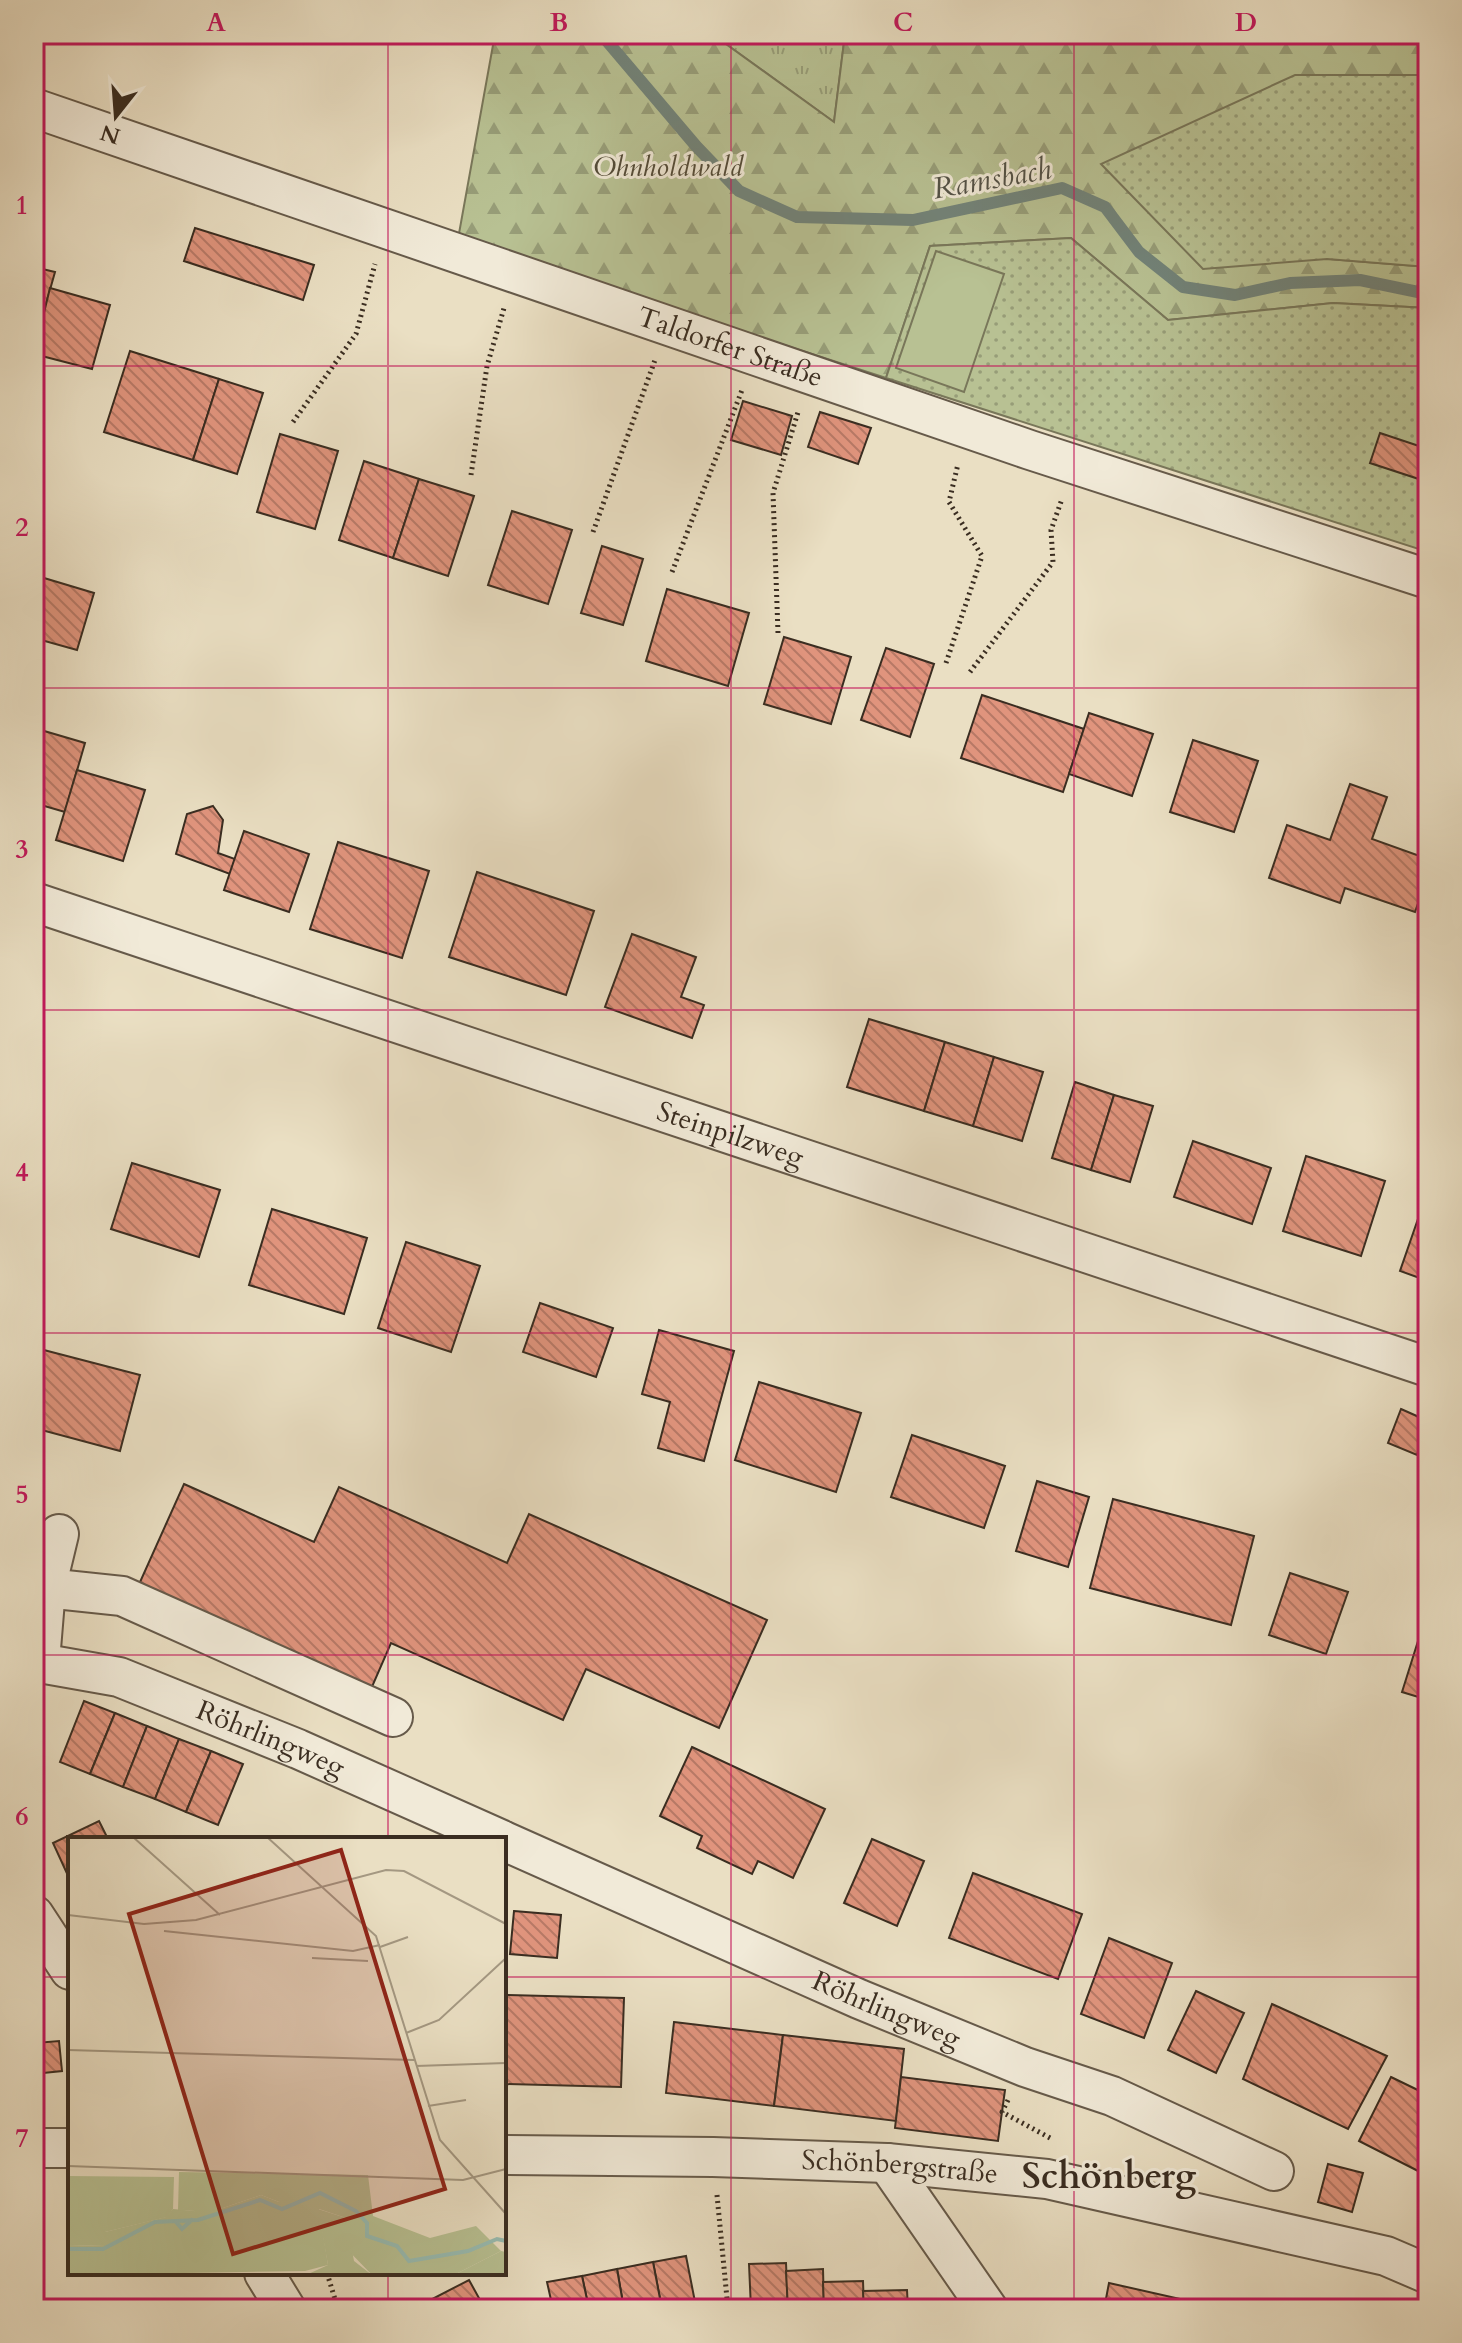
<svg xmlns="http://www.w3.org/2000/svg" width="1462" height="2343" viewBox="0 0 1462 2343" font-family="Cardo,serif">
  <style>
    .grass { fill: url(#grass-tufts); stroke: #79775a; stroke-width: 2 }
    .forest { fill: url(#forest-firs); stroke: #79775a; stroke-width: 2 }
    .park { fill: url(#park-dots); stroke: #79775a; stroke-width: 2 }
    .pitch { fill: #b8c193; stroke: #79775a; stroke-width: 2 }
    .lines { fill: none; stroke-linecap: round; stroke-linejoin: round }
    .stream { stroke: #728379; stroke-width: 12 }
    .building { fill: url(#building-back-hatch); stroke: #3a2d21; stroke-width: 2 }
    .minor-casing { stroke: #665a4a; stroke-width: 42 }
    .path { stroke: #3a2d21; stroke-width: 5; stroke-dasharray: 2 4; stroke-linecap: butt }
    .minor { stroke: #f1ead8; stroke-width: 38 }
    .grid { fill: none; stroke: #c2185b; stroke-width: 2; stroke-opacity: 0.55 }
    .labels { text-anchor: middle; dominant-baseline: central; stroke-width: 6; stroke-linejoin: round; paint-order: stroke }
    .park-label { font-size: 28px; font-style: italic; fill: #534b38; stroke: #f1ead8 }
    .street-label { font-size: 28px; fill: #3a2d21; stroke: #f1ead8 }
    .water-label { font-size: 30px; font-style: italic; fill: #525146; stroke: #f1ead8 }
    .district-label { font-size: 36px; font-weight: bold; fill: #3a2d21; stroke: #f1ead8 }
    .inset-river { fill: none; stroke: #98bdb3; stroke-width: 4 }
    .inset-road { fill: none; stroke: #a49882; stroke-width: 2 }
    .view { fill: #8f2418; fill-opacity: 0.15; stroke: #8f2418; stroke-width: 4 }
    .inset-edge { fill: none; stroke: #3a2d21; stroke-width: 4 }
    .neatline { fill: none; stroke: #c2185b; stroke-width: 3 }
    .grid-label { font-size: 26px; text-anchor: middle; font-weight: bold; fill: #c2185b }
  </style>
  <defs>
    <pattern id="grass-tufts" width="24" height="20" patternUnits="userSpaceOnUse" patternTransform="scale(2)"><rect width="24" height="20" fill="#b8c193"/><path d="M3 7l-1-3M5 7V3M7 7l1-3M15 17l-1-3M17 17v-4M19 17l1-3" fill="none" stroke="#979d78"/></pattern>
    <pattern id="forest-firs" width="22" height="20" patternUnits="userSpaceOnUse" patternTransform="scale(2)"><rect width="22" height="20" fill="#b8c193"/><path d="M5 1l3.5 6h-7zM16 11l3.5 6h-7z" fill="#979d78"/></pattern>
    <pattern id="park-dots" width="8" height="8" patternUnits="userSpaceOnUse" patternTransform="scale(2)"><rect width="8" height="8" fill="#b8c193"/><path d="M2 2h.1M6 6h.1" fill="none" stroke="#979d78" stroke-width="1.8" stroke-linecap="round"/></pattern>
    <pattern id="building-back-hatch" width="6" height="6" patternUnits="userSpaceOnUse" patternTransform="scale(2)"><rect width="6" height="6" fill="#e0947d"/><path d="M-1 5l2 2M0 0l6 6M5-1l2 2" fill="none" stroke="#b77966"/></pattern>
  </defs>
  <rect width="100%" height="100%" fill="#eadfc3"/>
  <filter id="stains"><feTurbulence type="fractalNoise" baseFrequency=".0025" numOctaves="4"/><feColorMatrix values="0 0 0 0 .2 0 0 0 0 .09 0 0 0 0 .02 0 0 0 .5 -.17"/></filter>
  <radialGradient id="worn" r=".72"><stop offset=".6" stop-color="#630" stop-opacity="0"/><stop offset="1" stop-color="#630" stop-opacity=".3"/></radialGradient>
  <polygon class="grass" points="712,34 845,34 834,122"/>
  <polygon class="forest" points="495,34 712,34 834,122 845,34 1428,34 1428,107 1327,259 1428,267 1428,308 1333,303 1168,320 1071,238 930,246 886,378 458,239"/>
  <g class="park">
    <polygon points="1295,75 1428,75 1428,267 1327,259 1203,269 1101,164"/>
    <polygon points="1071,238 1168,320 1333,303 1428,308 1428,552 886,378 930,246"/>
  </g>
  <polygon class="pitch" points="936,251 1004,274 964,392 896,368"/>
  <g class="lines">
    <polyline class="stream" points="601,34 696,146 739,191 797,217 913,220 1062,188 1105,207 1139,252 1183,287 1235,295 1290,283 1360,280 1418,292 1428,290"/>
  </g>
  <g class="building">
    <polygon points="195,228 314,265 303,300 184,261"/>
    <polygon points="34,267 55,272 37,336 34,335"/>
    <polygon points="50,288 110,305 92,369 34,354"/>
    <polygon points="130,351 219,379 193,460 104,432"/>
    <polygon points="219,379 263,393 237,474 193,460"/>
    <polygon points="743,401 792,416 781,455 731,440"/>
    <polygon points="820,412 871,428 858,464 808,447"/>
    <polygon points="1380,433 1428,449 1428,482 1370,463"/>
    <polygon points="280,434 338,451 315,529 257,512"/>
    <polygon points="364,461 419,479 393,558 339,540"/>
    <polygon points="419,479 474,496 448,576 393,558"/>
    <polygon points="512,511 572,530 548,604 488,585"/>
    <polygon points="602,546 643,559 623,625 581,613"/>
    <polygon points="34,575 94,593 77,650 34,638"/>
    <polygon points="667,589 749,613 728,686 646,661"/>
    <polygon points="784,637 851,657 831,724 764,704"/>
    <polygon points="886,648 934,664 910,737 861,720"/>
    <polygon points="982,695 1084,729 1063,792 961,758"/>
    <polygon points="1089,713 1153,734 1132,796 1069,774"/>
    <polygon points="34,728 85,743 65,812 34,803"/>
    <polygon points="1193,740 1258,761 1234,832 1170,812"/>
    <polygon points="77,770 145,790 123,861 56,840"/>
    <polygon points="1350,784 1387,797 1372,839 1428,859 1428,875 1415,912 1345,888 1340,903 1269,878 1287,825 1330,840"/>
    <polygon points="213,806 223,820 218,853 235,859 230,874 176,854 187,814"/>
    <polygon points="244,831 309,854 289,912 224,890"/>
    <polygon points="338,842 429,871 402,958 310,929"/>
    <polygon points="477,872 594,911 566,995 449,957"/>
    <polygon points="632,934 696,957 681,997 704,1005 692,1038 605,1007"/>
    <polygon points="869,1019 945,1042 924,1111 847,1087"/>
    <polygon points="945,1042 994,1057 973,1126 924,1111"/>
    <polygon points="994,1057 1043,1072 1022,1141 973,1126"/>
    <polygon points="1075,1082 1114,1095 1091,1170 1052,1158"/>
    <polygon points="1114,1095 1153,1106 1130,1182 1091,1170"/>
    <polygon points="1193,1141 1271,1168 1252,1224 1174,1197"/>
    <polygon points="1306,1156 1385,1181 1361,1256 1283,1231"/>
    <polygon points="132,1163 220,1190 199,1257 111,1229"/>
    <polygon points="1428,1190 1428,1281 1400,1271"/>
    <polygon points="272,1209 367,1238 344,1314 249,1285"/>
    <polygon points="406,1242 480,1266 451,1352 378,1328"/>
    <polygon points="540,1303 613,1328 596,1377 523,1352"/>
    <polygon points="659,1330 734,1351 704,1461 658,1448 670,1402 642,1394"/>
    <polygon points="40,1349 140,1375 120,1451 34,1428 34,1373"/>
    <polygon points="759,1382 861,1413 836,1492 735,1460"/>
    <polygon points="1401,1409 1428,1421 1428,1428 1417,1455 1388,1443"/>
    <polygon points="912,1435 1005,1466 984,1528 891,1497"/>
    <polygon points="1037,1481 1089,1497 1068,1567 1016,1551"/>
    <polygon points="184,1484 314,1542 339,1487 507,1563 529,1514 767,1620 719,1728 586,1669 563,1720 391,1643 368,1696 136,1591"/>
    <polygon points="1113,1499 1254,1536 1231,1625 1090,1588"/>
    <polygon points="1290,1573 1348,1592 1326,1654 1269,1635"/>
    <polygon points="1424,1622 1428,1623 1428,1700 1402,1692"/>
    <polygon points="84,1701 115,1713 90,1774 60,1762"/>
    <polygon points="115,1713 147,1726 123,1787 90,1774"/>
    <polygon points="147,1726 179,1739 155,1799 123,1787"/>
    <polygon points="179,1739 211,1751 186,1812 155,1799"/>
    <polygon points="692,1747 825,1809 793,1878 758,1861 752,1874 697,1848 702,1836 660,1816"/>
    <polygon points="211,1751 243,1764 218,1825 186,1812"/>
    <polygon points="99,1821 108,1839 70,1839 70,1880 53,1843"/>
    <polygon points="872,1839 924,1861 897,1926 844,1903"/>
    <polygon points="973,1873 1082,1914 1058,1979 949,1938"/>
    <polygon points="514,1911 561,1915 557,1958 510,1954"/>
    <polygon points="1109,1938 1172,1963 1144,2038 1081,2014"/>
    <polygon points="1196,1991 1244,2013 1216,2073 1168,2050"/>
    <polygon points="504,1995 507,1995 505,2084 504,2084"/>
    <polygon points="507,1995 624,1998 621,2087 505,2084"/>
    <polygon points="1272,2004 1387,2056 1348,2129 1243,2079"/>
    <polygon points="674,2022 783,2035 774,2106 666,2093"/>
    <polygon points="34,2024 36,2043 59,2041 62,2071 34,2074"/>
    <polygon points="783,2035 904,2049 896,2121 774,2106"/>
    <polygon points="901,2077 1005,2090 998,2141 895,2128"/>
    <polygon points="1391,2077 1428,2095 1428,2176 1359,2141"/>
    <polygon points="1328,2164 1363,2173 1352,2212 1318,2202"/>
    <polygon points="686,2256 696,2307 662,2309 653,2262"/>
    <polygon points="653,2262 662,2309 624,2309 617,2269"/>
    <polygon points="786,2263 788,2309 751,2309 749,2264"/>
    <polygon points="617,2269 624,2309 589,2309 582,2276"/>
    <polygon points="823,2269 824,2309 788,2309 786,2271"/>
    <polygon points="582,2276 589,2309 553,2309 547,2282"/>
    <polygon points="469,2280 485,2309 413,2309"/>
    <polygon points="863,2281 864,2309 824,2309 823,2282"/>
    <polygon points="1109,2283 1198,2303 1197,2309 1104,2309"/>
    <polygon points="907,2290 908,2309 864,2309 863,2291"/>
  </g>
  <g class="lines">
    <defs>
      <g id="minor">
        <path id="s1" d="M34,108L1030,450L1428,579"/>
        <path id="s2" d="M34,902L1428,1367"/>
        <polyline points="46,1588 122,1596 393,1717"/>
        <polyline points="40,1661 46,1588 59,1534"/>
        <path id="s3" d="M34,1662L119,1677L298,1749L500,1839"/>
        <path id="s4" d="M504,1841L859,1999L1025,2067L1112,2096L1274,2171"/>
        <polyline points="34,1915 70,1970"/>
        <polyline points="34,2148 70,2148"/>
        <path id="s5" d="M504,2155L713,2157L887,2163L1047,2179L1386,2256L1428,2274"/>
        <polyline points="887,2163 988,2309"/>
        <polyline points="264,2273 286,2309"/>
      </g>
    </defs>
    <use href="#minor" class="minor-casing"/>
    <g class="path">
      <polyline points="293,422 356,334 375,264"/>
      <polyline points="471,475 487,366 504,308"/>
      <polyline points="593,532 655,360"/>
      <polyline points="672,572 742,390"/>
      <polyline points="778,633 773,493 799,409"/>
      <polyline points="946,663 982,556 949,502 958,464"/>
      <polyline points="970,672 1053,562 1051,530 1062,499"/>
      <polyline points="1008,2100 1002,2112 1052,2139"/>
      <polyline points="717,2195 728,2309"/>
      <polyline points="327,2273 338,2309"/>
    </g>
    <use href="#minor" class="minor"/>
  </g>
  <path class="grid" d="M388,34V1839M731,34V2309M1074,34V2309M34,366H1428M34,688H1428M34,1010H1428M34,1333H1428M34,1655H1428M34,1977H70M504,1977H1428M388,2273V2309"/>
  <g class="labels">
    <g class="park-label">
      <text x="668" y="167">Ohnholdwald</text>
    </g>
    <g class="street-label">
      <text stroke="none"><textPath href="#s1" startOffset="736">Taldorfer Straße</textPath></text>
      <text stroke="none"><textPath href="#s2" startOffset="734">Steinpilzweg</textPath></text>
      <text stroke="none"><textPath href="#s3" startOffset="250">Röhrlingweg</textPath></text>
      <text stroke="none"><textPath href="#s4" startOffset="418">Röhrlingweg</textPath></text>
      <text stroke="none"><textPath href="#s5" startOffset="396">Schönbergstraße</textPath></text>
    </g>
    <g class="water-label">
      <text transform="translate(992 179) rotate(-10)">Ramsbach</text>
    </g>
    <g class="district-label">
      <text x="1109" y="2176">Schönberg</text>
    </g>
  </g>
  <g transform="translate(68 1837)">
    <rect width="438" height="438" fill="#eadfc3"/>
    <path d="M250,372L278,381L286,424L304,438H238L260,428ZM433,414L438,415V438H386Z" fill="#b8c193"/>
    <path d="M231,337L300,338L305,379L362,401L408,389L433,414L386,438H304L274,407L278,381L251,372L260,428L237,434L0,438V408L36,409L37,395L98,380L105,372L147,376L127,397L149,379V373L193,358L211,365Z" fill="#b8c193"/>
    <path d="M111,335L231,337V358L211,365L193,358L149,373L150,379L190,367L210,377L186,399L157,408L122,409L127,386L147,377L128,380L127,374L110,373Z" fill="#b8c193"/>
    <path d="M0,339L106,340L105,372L99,380L37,395V409L0,408Z" fill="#b8c193"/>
    <path class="inset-river" d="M108,385L114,392L125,382M0,412H35L87,385L130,383L192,363L214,372L252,356L288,374L299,386V399L329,409L341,424L400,414L429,402L438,404"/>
    <path class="inset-road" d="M65,0L152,78M199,0L308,99L372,303L438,377M0,78L76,87L128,83L318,33L336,34L438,87M96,94L285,114L312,108M312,110L340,100M244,121L300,124M338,196L371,183L438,121M0,213L346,223M348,229L438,226M360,269L398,263M0,329L395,343L438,332"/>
    <path class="view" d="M273,13L377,352L165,417L61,77Z"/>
    <rect width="438" height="438" class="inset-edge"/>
  </g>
  <rect width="1462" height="2343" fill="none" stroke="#eadfc3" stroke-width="88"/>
  <g transform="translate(116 116) rotate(197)" stroke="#f1ead8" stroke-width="6" paint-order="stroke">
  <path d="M0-6L14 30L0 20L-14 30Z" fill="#3a2d21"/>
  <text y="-12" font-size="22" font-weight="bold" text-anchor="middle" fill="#3a2d21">N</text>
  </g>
  <rect x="44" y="44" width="1374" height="2255" class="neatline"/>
  <g class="grid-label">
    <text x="216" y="31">A</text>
    <text x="559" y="31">B</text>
    <text x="903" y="31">C</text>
    <text x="1246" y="31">D</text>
    <text x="22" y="214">1</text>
    <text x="22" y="536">2</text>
    <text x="22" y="858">3</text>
    <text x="22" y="1181">4</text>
    <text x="22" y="1503">5</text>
    <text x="22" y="1825">6</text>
    <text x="22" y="2147">7</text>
  </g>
  <rect width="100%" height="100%" filter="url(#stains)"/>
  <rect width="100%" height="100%" fill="url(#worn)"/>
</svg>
